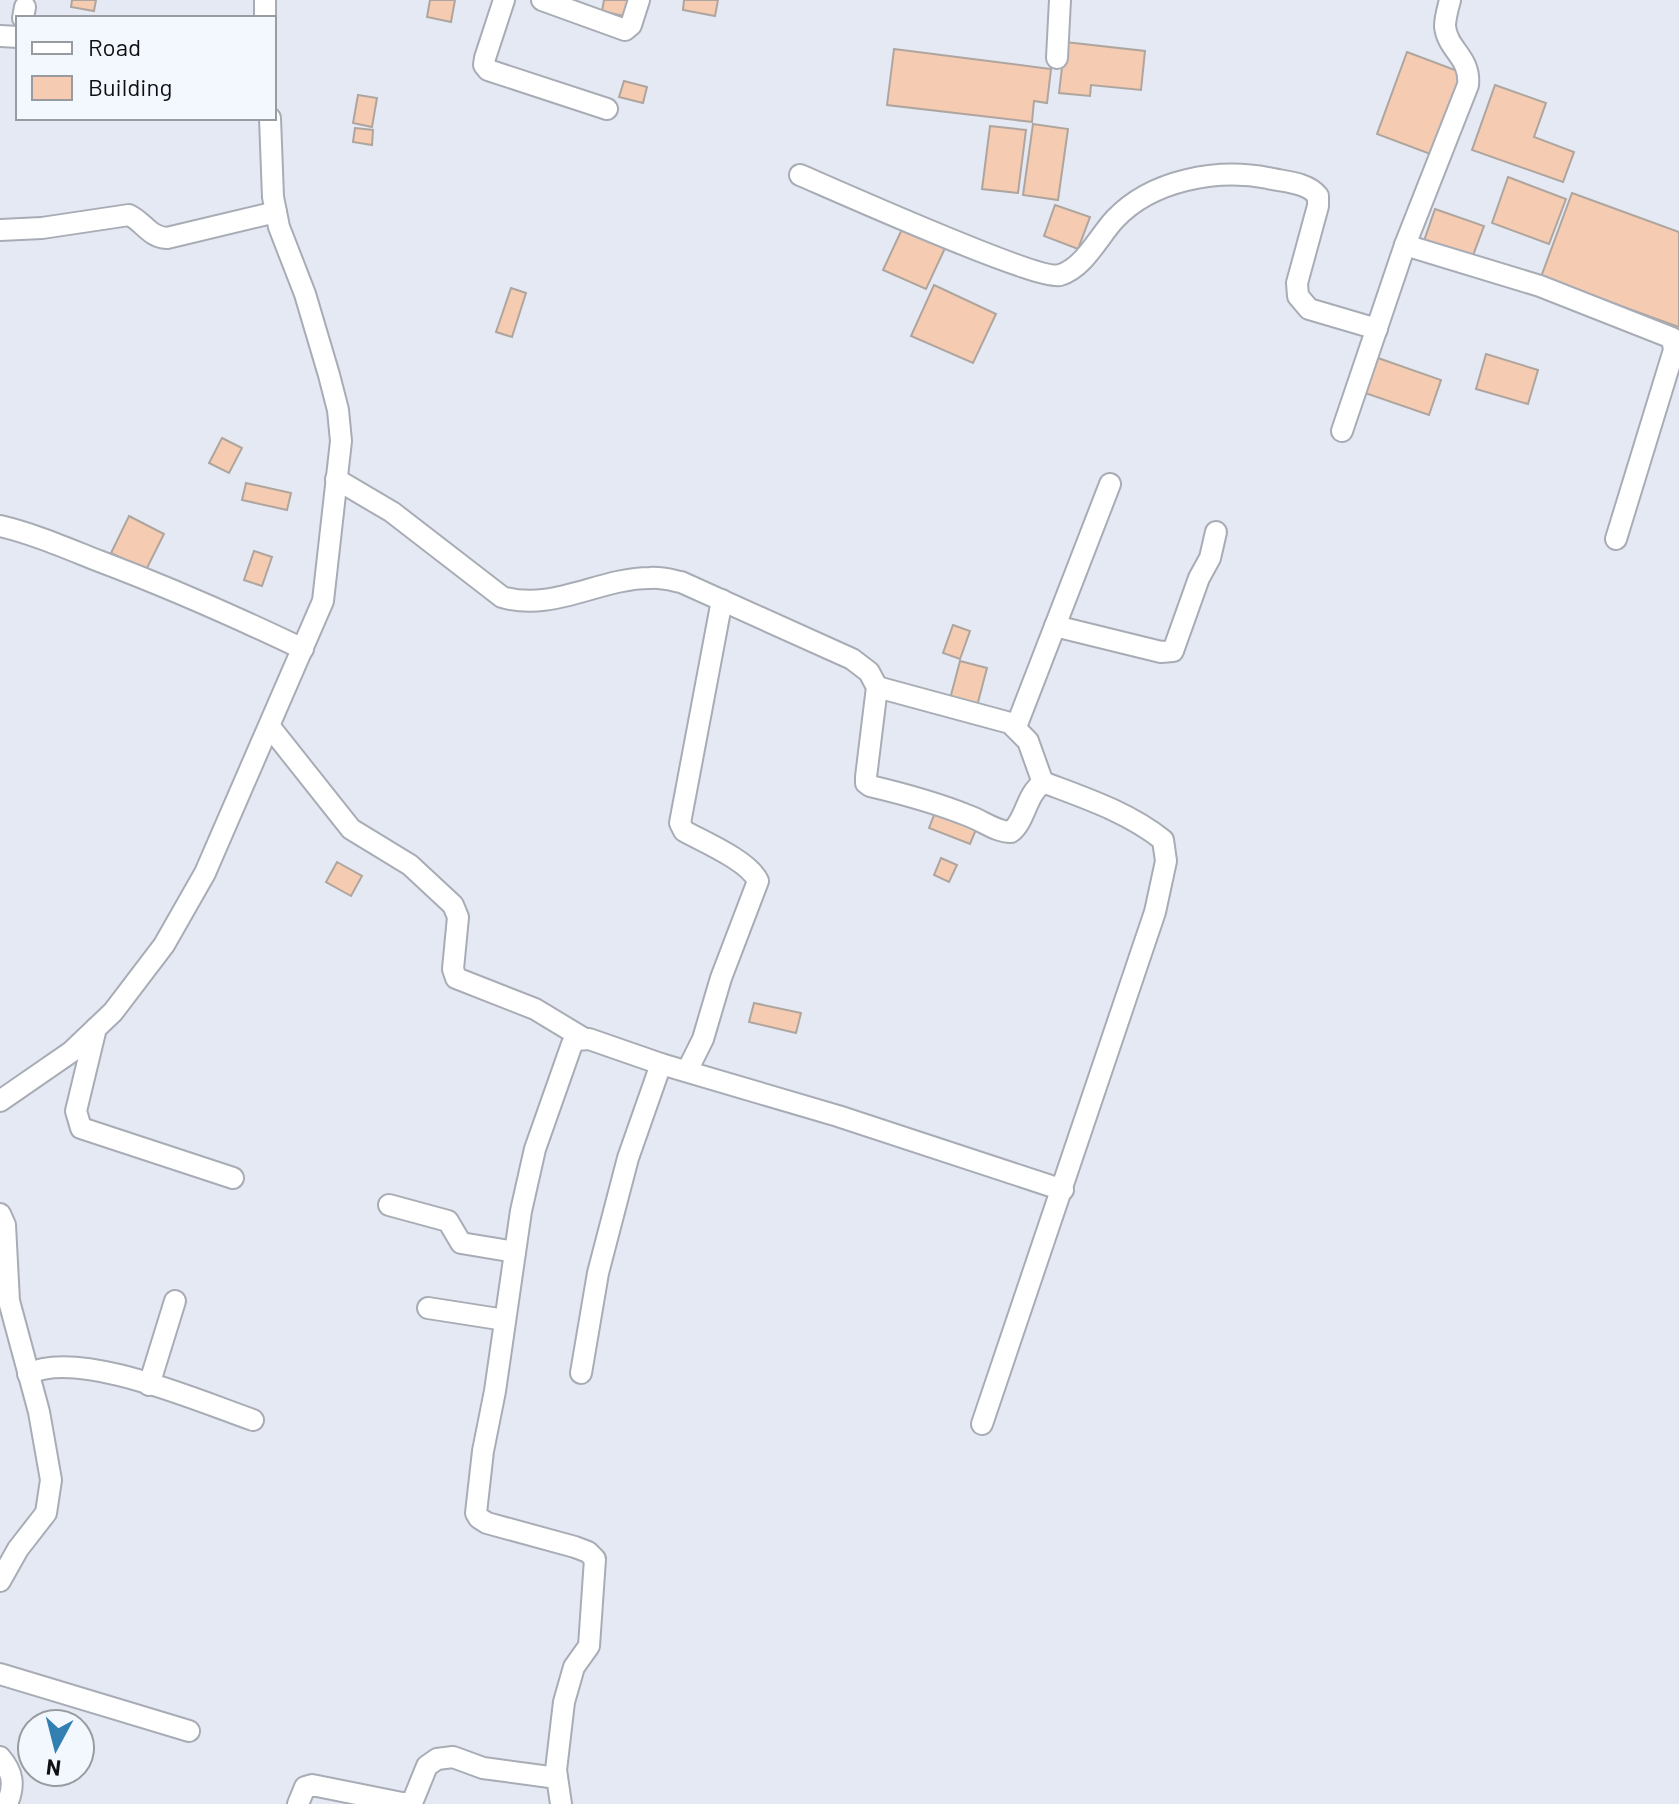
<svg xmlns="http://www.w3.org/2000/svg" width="1679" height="1804" viewBox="0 0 1679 1804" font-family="Barlow,sans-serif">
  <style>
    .building { fill: #f5cbb1; stroke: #afa59f; stroke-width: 2 }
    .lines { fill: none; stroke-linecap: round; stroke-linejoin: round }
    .minor-casing { stroke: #a7acb5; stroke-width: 24 }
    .minor { stroke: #fff; stroke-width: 20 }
  </style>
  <rect width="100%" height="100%" fill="#e5e9f3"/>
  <g class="building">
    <polygon points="72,0 96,0 94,11 71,7"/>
    <polygon points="430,0 455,0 451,22 427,17"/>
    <polygon points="604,0 637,0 632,18 602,11"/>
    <polygon points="684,0 718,0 715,16 683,10"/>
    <polygon points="1065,42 1145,51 1141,90 1091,85 1090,96 1059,93"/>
    <polygon points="894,49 1051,69 1047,103 1034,101 1032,122 887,105"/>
    <polygon points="1407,52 1463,73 1433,155 1377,134"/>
    <polygon points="624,81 647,87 643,103 619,97"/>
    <polygon points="1495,85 1546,103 1534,137 1574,152 1563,182 1472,150"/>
    <polygon points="358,95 377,98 372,127 353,123"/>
    <polygon points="1033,124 1068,129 1058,200 1023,195"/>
    <polygon points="990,126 1026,130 1018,193 982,189"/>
    <polygon points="355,128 373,130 372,145 353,142"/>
    <polygon points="1508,177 1566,199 1549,244 1492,223"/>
    <polygon points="1572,193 1679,232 1679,327 1541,277"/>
    <polygon points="1055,205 1090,217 1078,249 1044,236"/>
    <polygon points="1435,209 1484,226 1472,258 1424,241"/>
    <polygon points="903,227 946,246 926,289 883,270"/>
    <polygon points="934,285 996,314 973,363 911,336"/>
    <polygon points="511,288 526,293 512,337 496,332"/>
    <polygon points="1486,354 1538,370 1528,404 1476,389"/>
    <polygon points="1378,358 1441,380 1429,415 1365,393"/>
    <polygon points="222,438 242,448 229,473 209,463"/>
    <polygon points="246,483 291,493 287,510 242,500"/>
    <polygon points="129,516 164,534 146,570 111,553"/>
    <polygon points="254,551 272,557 262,586 244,580"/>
    <polygon points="953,625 970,631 960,659 943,653"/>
    <polygon points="960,661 987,668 977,706 950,699"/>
    <polygon points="936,810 977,827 970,844 929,828"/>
    <polygon points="941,858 957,865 949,882 934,875"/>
    <polygon points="337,862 362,876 351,896 326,882"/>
    <polygon points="754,1003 801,1013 796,1033 749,1022"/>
  </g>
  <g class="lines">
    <defs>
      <g id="minor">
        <polyline points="265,0 265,18"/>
        <polyline points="504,0 485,58 484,65 488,70 607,109"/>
        <polyline points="542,0 625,30 631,25 639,0"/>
        <polyline points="23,18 25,7"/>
        <polyline points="0,36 18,37"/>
        <polyline points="1057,58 1060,0"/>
        <path d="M800,175C835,190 1038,281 1060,275C1084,268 1099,236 1115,219C1152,180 1217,168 1268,178C1284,182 1307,182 1318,196V206L1297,283L1298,296L1309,309L1377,329"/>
        <path d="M0,230L42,228L129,215C144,222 149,237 167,238L276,212"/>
        <polyline points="1405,245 1540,286 1672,338 1674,350 1616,539"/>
        <path d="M1342,431L1405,245L1468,85C1471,57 1447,50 1445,26C1445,18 1448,8 1450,0"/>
        <path d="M336,479L392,512L502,597C553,612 599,578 650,578C660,577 671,580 681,582L852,659L869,672L877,687L866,777V783L870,786C904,794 937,803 969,816C983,821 996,832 1011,832C1026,820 1026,794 1043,783L1048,784C1088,799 1129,813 1163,840L1166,861L1155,912L982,1424"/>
        <path d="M0,526C34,534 66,548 99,561C168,587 236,617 303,649"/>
        <polyline points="1055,626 1161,652 1173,651 1199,578 1210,558 1216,532"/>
        <polyline points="877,687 1010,723 1028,741 1043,783"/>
        <polyline points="270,727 351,829 410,865 453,905 458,917 453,969 456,978 535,1009 583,1038"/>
        <polyline points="1016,727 1110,484"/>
        <polyline points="96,1028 76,1111 81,1128 233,1178"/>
        <path d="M687,1071L703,1039L721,978L758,881C749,861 704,842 684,831L680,823L722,600"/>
        <polyline points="0,1101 71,1052 113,1012 164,945 205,873 323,601 341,441 338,410 329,375 305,294 279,227 273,197 270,118"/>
        <polyline points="389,1205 448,1221 461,1243 515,1252"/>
        <polyline points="0,1214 5,1225 9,1301 39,1412 51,1480 46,1513 18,1549 0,1581"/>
        <polyline points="428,1308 505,1320"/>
        <polyline points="581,1373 598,1273 628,1158 661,1064"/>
        <path d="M28,1374C78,1348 201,1402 253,1420"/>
        <polyline points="149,1385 175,1301"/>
        <polyline points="0,1674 189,1731"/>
        <path d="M0,1757C13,1772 15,1785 7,1804"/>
        <polyline points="298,1804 305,1787 312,1785 407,1804 414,1798 427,1766 437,1759 453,1757 483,1768 557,1778"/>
        <polyline points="561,1804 556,1770 564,1702 574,1667 589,1646 595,1559 588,1552 575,1547 487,1523 479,1518 476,1513 483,1451 495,1391 521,1211 535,1149 572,1044 576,1040 589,1039 661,1064 838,1116 1063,1190"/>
      </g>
    </defs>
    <use href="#minor" class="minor-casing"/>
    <use href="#minor" class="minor"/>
  </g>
  <rect x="16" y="16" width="260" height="104" fill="#f3f7fe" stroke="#989ba0" stroke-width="2"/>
  <rect x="32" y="42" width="40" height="12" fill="#ffffff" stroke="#989ba0" stroke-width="2"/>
  <text x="88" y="56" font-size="24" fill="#0f1013">Road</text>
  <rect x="32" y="76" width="40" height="24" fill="#f5cbb1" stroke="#989ba0" stroke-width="2"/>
  <text x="88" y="96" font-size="24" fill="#0f1013">Building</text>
  <g transform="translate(56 1748) rotate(187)"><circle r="38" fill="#f3f7fe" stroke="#989ba0" stroke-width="2"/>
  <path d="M0-6L14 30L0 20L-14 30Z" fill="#327fb2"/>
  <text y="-12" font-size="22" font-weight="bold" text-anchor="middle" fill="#0f1013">N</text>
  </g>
</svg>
